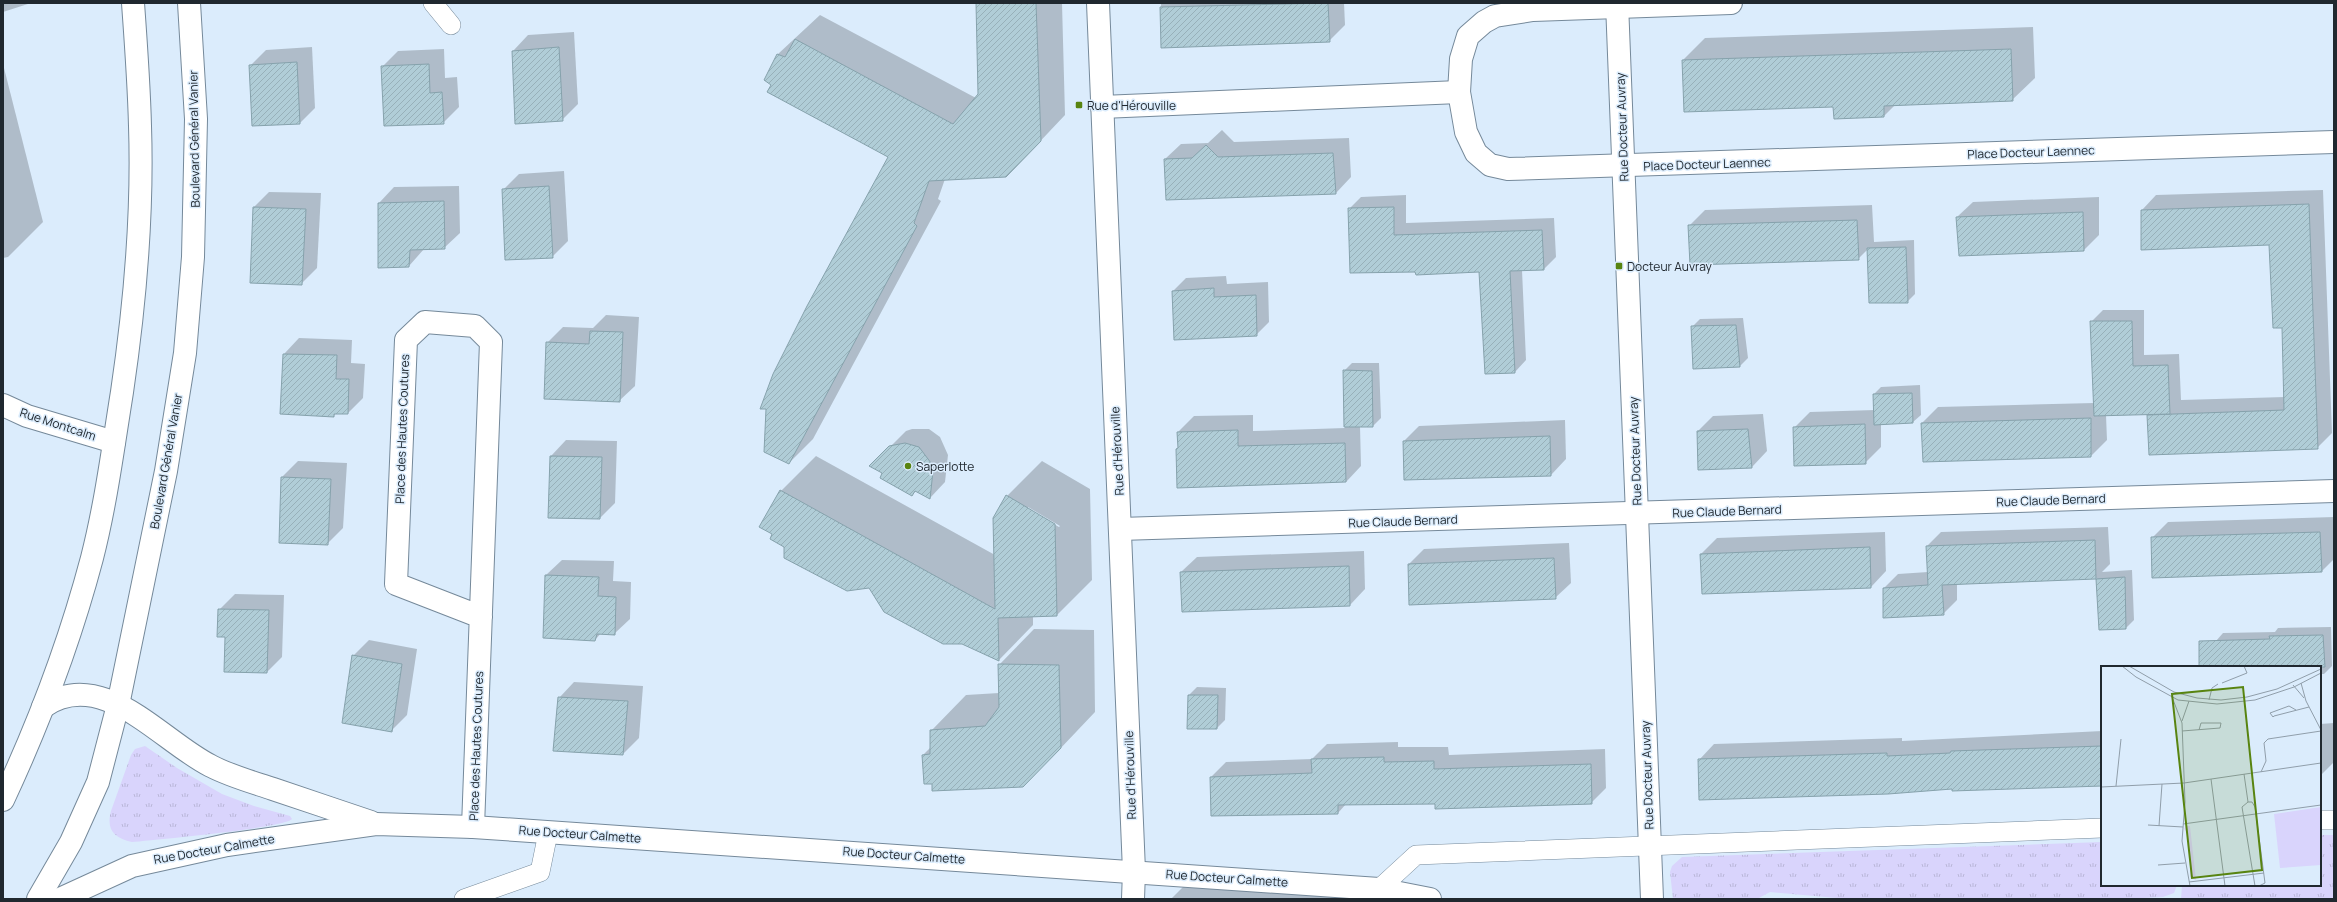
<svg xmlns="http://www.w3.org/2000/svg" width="2337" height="902" viewBox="0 0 2337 902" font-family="Manrope,sans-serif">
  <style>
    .grass { fill: url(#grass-tufts) }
    .shadow { fill: #0003; fill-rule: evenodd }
    .building { fill: url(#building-hatch); stroke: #86a2ac }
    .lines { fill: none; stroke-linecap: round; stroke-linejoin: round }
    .service-casing { stroke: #75899a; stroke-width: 20 }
    .minor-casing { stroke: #75899a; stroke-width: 24 }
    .tertiary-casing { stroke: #75899a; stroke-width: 24 }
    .service { stroke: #fff; stroke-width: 19 }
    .minor { stroke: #fff; stroke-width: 22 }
    .tertiary { stroke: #fff; stroke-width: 22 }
    .poi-dot { fill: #588410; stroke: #dbecfc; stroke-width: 1.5 }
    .labels { text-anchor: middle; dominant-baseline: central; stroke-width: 3; stroke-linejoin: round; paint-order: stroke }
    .poi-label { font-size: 12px; fill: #20282f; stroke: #dbecfc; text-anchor: start }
    .street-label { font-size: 12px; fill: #20282f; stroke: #dbecfc }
    .inset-road { fill: none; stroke: #909eaa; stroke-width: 1 }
    .view { fill: #588410; fill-opacity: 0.15; stroke: #588410; stroke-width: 2 }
    .inset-edge { fill: none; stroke: #20282f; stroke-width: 2 }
  </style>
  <defs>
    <pattern id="grass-tufts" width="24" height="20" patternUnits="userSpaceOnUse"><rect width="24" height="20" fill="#d9d4fc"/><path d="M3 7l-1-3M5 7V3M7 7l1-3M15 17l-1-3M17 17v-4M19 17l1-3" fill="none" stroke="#bab6d8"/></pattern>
    <pattern id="building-hatch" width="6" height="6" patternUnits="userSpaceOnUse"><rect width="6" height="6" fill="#b0cdd7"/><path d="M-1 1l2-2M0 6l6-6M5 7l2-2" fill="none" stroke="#97b0b9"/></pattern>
  </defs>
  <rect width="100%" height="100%" fill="#dbecfc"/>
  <g class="grass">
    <path d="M145,746L177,768L222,794L254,806L290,816L292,819C285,828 152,840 132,842C114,838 106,830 111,811L131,755L135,749Z"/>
    <polygon points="2320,835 2334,835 2334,899 2181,899 2182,885 2320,885"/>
    <polygon points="2102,842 2102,885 2177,885 2174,893 2163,897 2124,899 1848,899 1770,892 1757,899 1673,899 1670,872 1672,866 1682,857"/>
  </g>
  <g class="shadow">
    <polygon points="3,3 31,3 3,12"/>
    <polygon points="977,3 1062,3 1065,115 1031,151 945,179 938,199 941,201 813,439 789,463 889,157 765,80 778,54 820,15 976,98 979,95"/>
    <polygon points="1161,3 1344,3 1345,25 1329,41 1162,47"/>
    <polygon points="2033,27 2035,78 2012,100 1896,104 1884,116 1683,60 1705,38"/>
    <polygon points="574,32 578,104 562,120 513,51 528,35"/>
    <polygon points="312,47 315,108 300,123 250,66 266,50"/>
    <polygon points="444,49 445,78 457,77 459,107 443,123 382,67 398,51"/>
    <polygon points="3,64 43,222 8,257 3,258"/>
    <polygon points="1222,130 1234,142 1349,138 1351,177 1336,193 1165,159 1181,144 1208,143"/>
    <polygon points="564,171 568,241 552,257 503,190 519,174"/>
    <polygon points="459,186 460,233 444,248 424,249 409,266 379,203 394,187"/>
    <polygon points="2323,190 2332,433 2317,448 2148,415 2150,414 2106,415 2107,440 2091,456 1924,461 1922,423 1938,407 2094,403 2091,322 2103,310 2144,310 2144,355 2179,354 2181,400 2285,397 2283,327 2270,244 2142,249 2142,210 2156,195"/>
    <polygon points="269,192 321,193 317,268 301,284 254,207"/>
    <polygon points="1406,195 1406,223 1554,218 1556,257 1544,269 1522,270 1526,360 1515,372 1480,271 1416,271 1349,209 1361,197"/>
    <polygon points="2099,197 2099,235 2084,250 1957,217 1973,202"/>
    <polygon points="1872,205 1874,242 1914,240 1915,294 1907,302 1868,249 1858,259 1689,226 1705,210"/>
    <polygon points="1226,276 1227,284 1268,282 1269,322 1256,335 1173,291 1186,278"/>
    <polygon points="606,315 639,317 635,386 619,401 547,343 563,327 593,328"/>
    <polygon points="1743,318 1748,358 1740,366 1694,368 1692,327 1700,319"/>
    <polygon points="299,338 352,340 351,363 365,364 363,398 348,413 336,413 334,416 281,413 284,354"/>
    <polygon points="1352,363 1379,363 1381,418 1373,426 1360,426 1361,466 1346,482 1177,449 1179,447 1178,432 1194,416 1253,415 1253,431 1345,428 1344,371"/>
    <polygon points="1920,385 1921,415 1913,422 1881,423 1881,447 1865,463 1794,428 1810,412 1875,410 1874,394 1881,387"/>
    <polygon points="1763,414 1767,451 1752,467 1698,431 1713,416"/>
    <polygon points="1565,420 1566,459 1551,475 1404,441 1419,426"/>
    <polygon points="912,429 929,429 940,437 948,455 945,482 930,498 916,491 912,495 883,473 871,466 906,431"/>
    <polygon points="566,440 617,441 615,503 600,518 551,456"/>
    <path d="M816,456L995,555L1007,496L1042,461L1090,489L1092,580L1057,615L1033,616V625L999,660L962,643L870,586L784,546L773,534L781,491ZM1028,507L1060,526L1059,527L1028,509Z"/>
    <polygon points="298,461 347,463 343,528 328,543 280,542 282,477"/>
    <polygon points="2334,517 2334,559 2322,571 2152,538 2168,522"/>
    <polygon points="2108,527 2110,564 2102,572 2132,570 2134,620 2126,628 2100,629 2097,578 1957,584 1957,600 1943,614 1884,588 1898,574 1928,572 1927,546 1941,532"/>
    <polygon points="1885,532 1886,571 1871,587 1701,554 1717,538"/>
    <polygon points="1569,543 1571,583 1555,598 1409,564 1424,549"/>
    <polygon points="1364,551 1365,589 1350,605 1181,572 1197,557"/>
    <polygon points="562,560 614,561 613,581 631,582 630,619 614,634 601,633 595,640 546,575"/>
    <polygon points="235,594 284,595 282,657 267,672 226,636 219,610"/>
    <polygon points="2331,627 2332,666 2324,674 2320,674 2320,667 2216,667 2216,641 2223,633 2275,632 2278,628"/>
    <polygon points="1034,629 1094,630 1095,712 1058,751 933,783 923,755 931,747 931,731 966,695 999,693 999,665"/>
    <polygon points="369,640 417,649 407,715 391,731 353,656"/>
    <polygon points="574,682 643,686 639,738 623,754 559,698"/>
    <polygon points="1197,687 1226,688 1225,720 1217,728 1189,695"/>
    <polygon points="2334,723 2334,762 2320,776 2320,724"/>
    <polygon points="2102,731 2102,785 1953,788 1699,760 1714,744 1902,738 1902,741"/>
    <polygon points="1398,742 1398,747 1448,747 1449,755 1605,749 1606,788 1591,803 1346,804 1338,813 1211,777 1226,762 1312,759 1327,744"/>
    <polygon points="1183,887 1340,897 1352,899 1171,899"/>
  </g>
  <g class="building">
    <polygon points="976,3 1036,3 1041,141 1006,177 929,181 914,223 917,226 789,464 764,452 766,409 760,409 773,374 807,306 888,157 767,92 771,85 764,80 777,54 785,57 795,39 953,124 978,94"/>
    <polygon points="1328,3 1330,42 1161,48 1160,7"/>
    <polygon points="559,47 563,121 515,124 512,51"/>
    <polygon points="2011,49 2013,101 1884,106 1884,117 1834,119 1833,107 1684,112 1682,60"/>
    <polygon points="297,62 300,124 252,126 249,65"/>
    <polygon points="429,64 430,93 442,92 444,124 384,126 381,66"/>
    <polygon points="1206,145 1218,157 1333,153 1336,194 1166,200 1164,159 1192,158"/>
    <polygon points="549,186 553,258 505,260 502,189"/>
    <polygon points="444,201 445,249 410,250 409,267 378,268 378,203"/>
    <polygon points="2309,204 2318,449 2149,455 2147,415 2284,410 2282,328 2273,328 2269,245 2141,250 2141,210"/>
    <polygon points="253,207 306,209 302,285 250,283"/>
    <polygon points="1394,207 1394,235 1542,230 1544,270 1510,271 1515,373 1485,374 1479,272 1416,275 1415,272 1350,273 1348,208"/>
    <polygon points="2083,212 2084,251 1959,256 1956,217"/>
    <polygon points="1857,220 1859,260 1690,265 1688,225"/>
    <polygon points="1906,247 1908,303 1869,303 1867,248"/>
    <polygon points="1214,288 1214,297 1256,295 1257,336 1174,340 1172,291"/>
    <polygon points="2090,321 2132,321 2133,366 2168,365 2170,414 2094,416"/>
    <polygon points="1736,325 1740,367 1693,369 1691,326"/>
    <polygon points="590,331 623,332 620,402 544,399 546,342 589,344"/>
    <polygon points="283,354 337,355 336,379 349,379 348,414 334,414 334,417 280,414"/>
    <polygon points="1343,370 1372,371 1373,427 1344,427"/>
    <polygon points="1912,393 1913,423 1874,425 1873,394"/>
    <polygon points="2091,418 2091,457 1923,462 1921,423"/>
    <polygon points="1865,424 1866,464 1794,466 1793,427"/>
    <polygon points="1748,429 1752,468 1698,470 1697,431"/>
    <polygon points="1238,430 1238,446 1345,443 1346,482 1177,488 1176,449 1178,448 1177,432"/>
    <polygon points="1550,436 1551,476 1404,480 1403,441"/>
    <polygon points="905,443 919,447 931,463 933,471 930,499 915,491 912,496 880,478 882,473 869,466 889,446"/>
    <polygon points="550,456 602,457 600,519 548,518"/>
    <polygon points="281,477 331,479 328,545 279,543"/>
    <polygon points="780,490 995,609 993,518 1006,495 1055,524 1057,616 998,618 999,661 962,644 943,644 884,612 869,588 847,591 784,558 784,547 770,539 772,534 759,527"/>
    <polygon points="2320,532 2322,572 2152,578 2151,537"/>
    <polygon points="2095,540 2096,579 1942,585 1944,615 1883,618 1883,588 1928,585 1926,546"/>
    <polygon points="1870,547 1871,588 1702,594 1700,554"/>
    <polygon points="1554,558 1556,599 1409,605 1408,564"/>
    <polygon points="1349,566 1350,606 1182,612 1180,572"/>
    <polygon points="545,575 599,577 598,596 616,597 615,635 597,634 595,641 543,638"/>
    <polygon points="2125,577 2126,629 2099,630 2096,579"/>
    <polygon points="218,609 269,610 267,673 224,672 225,637 217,637"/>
    <polygon points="2323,635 2325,667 2199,667 2199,641 2270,639 2269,636"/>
    <polygon points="352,655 402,664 392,732 342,723"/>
    <polygon points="998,664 1059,665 1061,748 1023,787 932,791 932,784 924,784 922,755 930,754 930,730 985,726 999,707"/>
    <polygon points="1188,695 1218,695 1217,729 1187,729"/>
    <polygon points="558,697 628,701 623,755 553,751"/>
    <polygon points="2102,746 2102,786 1952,791 1952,789 1888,794 1699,800 1698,759 1887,753 1887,756 1950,753 1951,751"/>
    <polygon points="1384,757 1384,762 1434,761 1434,769 1591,764 1592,804 1435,809 1435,804 1338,805 1338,814 1211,816 1210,777 1312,773 1311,759"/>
  </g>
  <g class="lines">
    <defs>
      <g id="service">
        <polyline points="433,3 451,25"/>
        <polyline points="2320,820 2334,820"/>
        <polyline points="1379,889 1416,855 2102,828"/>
        <polyline points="464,899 540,872 548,833"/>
      </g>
      <g id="minor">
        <polyline points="1617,3 1652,899"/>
        <polyline points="1731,3 1533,10 1495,16 1484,22 1468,36 1461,59 1459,92 1466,132 1476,153 1490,165 1508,169 2334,142"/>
        <polyline points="1102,107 1459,92"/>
        <polyline points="3,405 27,416 114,442"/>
        <polyline points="1120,529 2334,491"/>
        <polyline points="473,827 491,342 475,326 425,322 406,340 396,584 481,617"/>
      </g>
      <g id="tertiary">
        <polyline points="1098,3 1134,871 1133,899"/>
        <path d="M43,707C102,665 162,742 211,766C230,776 252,782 273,789C306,800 338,811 371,822"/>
        <path d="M3,800C39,723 70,641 92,558C106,503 113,448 122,392C135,304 143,215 140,126C139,85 136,44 133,3"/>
        <polyline points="38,899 71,842 98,782 118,705 166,471 185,353 193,257 196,119 189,3"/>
        <polyline points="60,899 132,866 227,845 376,824 473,827 1379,889 1430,899"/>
      </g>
    </defs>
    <use href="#service" class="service-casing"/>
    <use href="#minor" class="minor-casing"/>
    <use href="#tertiary" class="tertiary-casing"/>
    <use href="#service" class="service"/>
    <use href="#minor" class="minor"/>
    <use href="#tertiary" class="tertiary"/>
  </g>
  <g class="poi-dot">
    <rect x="1075" y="101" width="8" height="8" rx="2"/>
    <rect x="1615" y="262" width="8" height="8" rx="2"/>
    <circle cx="908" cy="466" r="4"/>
  </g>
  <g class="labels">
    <g class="poi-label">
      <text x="1087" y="105">Rue d'Hérouville</text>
      <text x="1627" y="266">Docteur Auvray</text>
      <text x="916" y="466">Saperlotte</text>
    </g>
    <g class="street-label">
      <text transform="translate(1622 127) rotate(-92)">Rue Docteur Auvray</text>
      <text transform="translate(194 139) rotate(-91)">Boulevard Général Vanier</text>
      <text transform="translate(2031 152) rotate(-2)">Place Docteur Laennec</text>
      <text transform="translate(1707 164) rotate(-2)">Place Docteur Laennec</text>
      <text transform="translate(58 424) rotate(18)">Rue Montcalm</text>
      <text transform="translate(402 429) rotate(-88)">Place des Hautes Coutures</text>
      <text transform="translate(1117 451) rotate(-93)">Rue d'Hérouville</text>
      <text transform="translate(1635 451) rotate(-92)">Rue Docteur Auvray</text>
      <text transform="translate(166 461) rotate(-80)">Boulevard Général Vanier</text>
      <text transform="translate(2051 500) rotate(-2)">Rue Claude Bernard</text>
      <text transform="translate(1727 511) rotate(-2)">Rue Claude Bernard</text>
      <text transform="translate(1403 521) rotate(-2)">Rue Claude Bernard</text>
      <text transform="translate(476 746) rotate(-88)">Place des Hautes Coutures</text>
      <text transform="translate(1130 775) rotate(-92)">Rue d'Hérouville</text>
      <text transform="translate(1647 775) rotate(-92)">Rue Docteur Auvray</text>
      <text transform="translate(580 834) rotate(4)">Rue Docteur Calmette</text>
      <text transform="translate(214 849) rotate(-10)">Rue Docteur Calmette</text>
      <text transform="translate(904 855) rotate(4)">Rue Docteur Calmette</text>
      <text transform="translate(1227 878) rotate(4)">Rue Docteur Calmette</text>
    </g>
  </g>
  <g transform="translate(2101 666)">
    <rect width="220" height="220" fill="#dbecfc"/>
    <path d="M85,160H89L95,214L89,211L90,199L87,167L83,163Z" fill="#d9d4fc"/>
    <path d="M220,141V199L179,202L173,148Z" fill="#d9d4fc"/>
    <path class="inset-road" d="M21,0L35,11L77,34L116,38L154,34L193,21L220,7M28,0L73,26L96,32L120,34L146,31L176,23L220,3M121,17L146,7L143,0M200,17L205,35L220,64M192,19L203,32M71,31L81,57L84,136L81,175L89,220M108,34L111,22L117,18M195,44L188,40L169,47L172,51L173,50L208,41M81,55L88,35M81,65L119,62L120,57H100L98,64M160,106L165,95L163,77L167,73L220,65M143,108L147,136M110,113L124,220M15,120L20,73M0,121L83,117L220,97M82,158L220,139M47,159L82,161M58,160L61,118M57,199L84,197M88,216L163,207M154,220L141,141L147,136H151L154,141L164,217L158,220"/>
    <path class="view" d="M142,21L161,204L91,212L71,28Z"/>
    <rect width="220" height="220" class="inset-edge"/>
  </g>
  <rect width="2337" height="902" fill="none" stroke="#20282f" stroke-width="8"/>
</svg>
